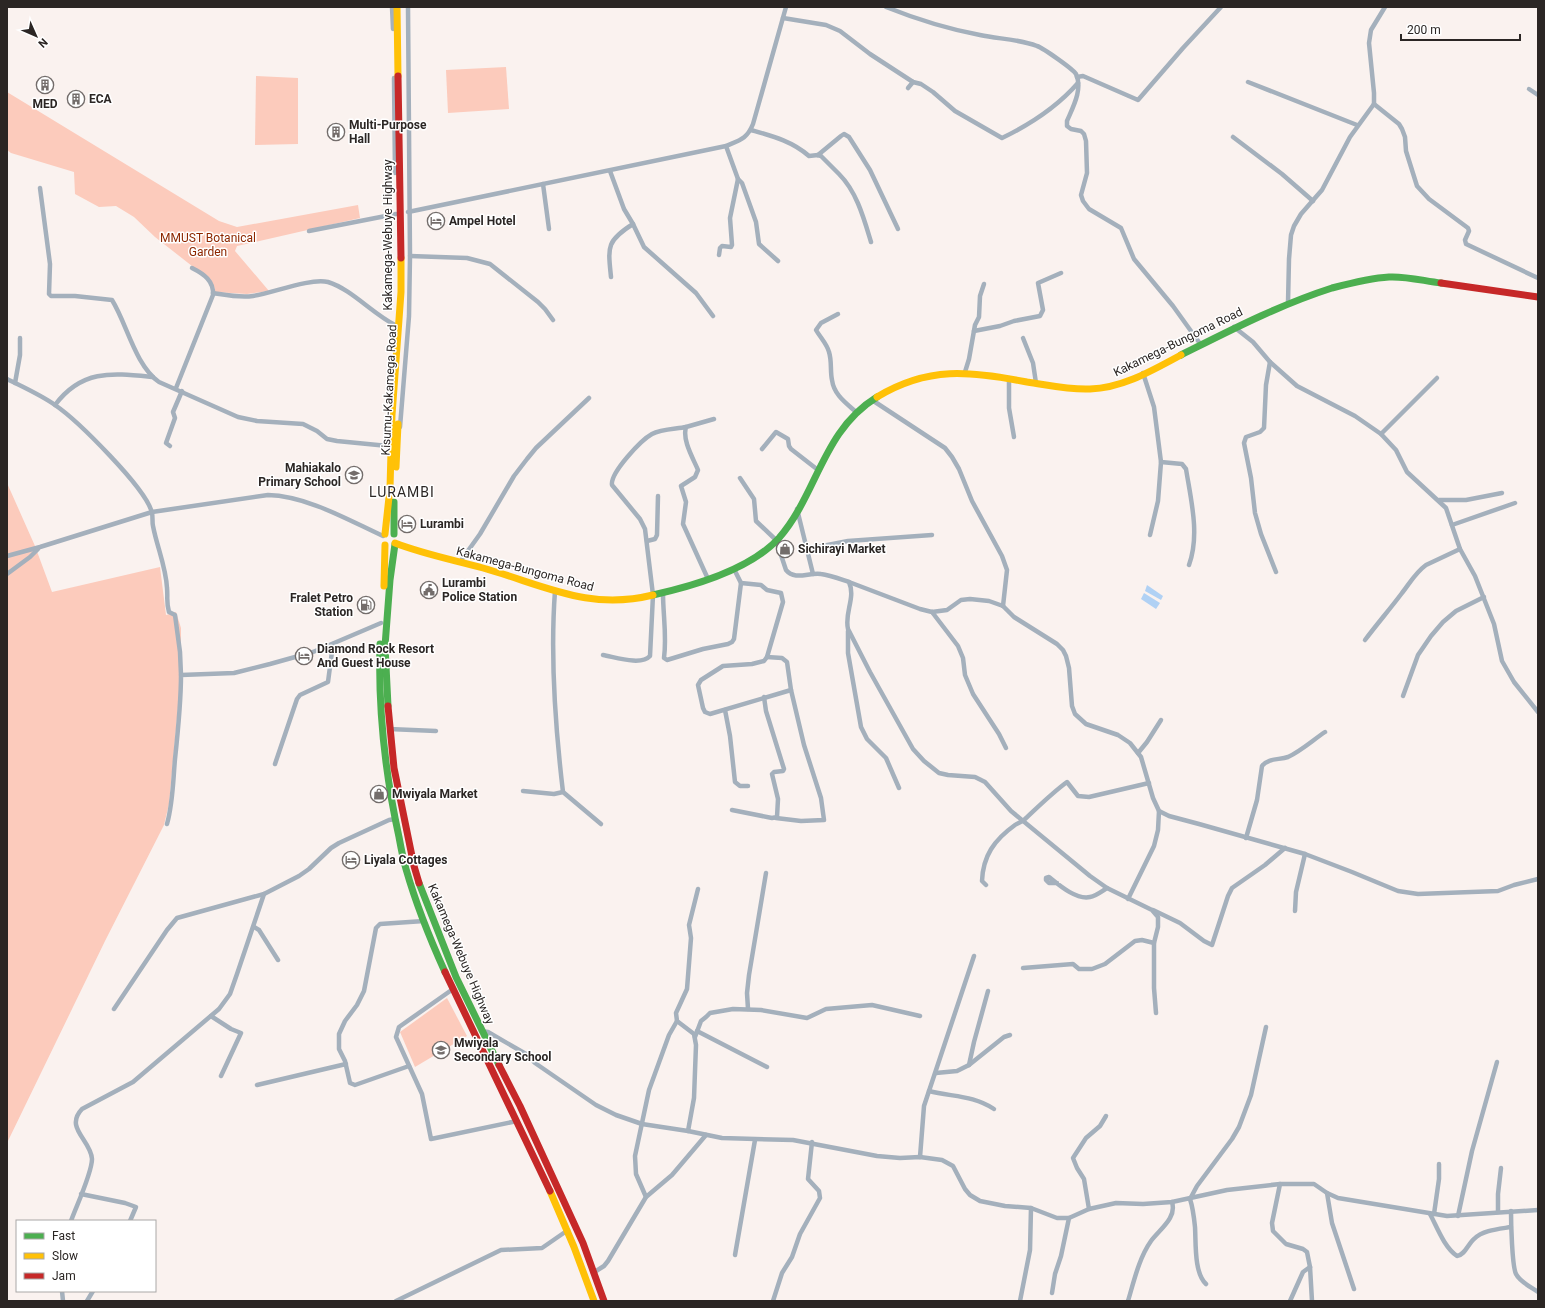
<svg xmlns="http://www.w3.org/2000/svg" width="1545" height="1308" viewBox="0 0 1545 1308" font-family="Roboto,sans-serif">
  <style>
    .green { fill: #fccbbc }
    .water { fill: #b0d1f4 }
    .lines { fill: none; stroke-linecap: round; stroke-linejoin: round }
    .street { stroke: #a4b0bc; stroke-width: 4.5 }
    .fast { stroke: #4caf50; stroke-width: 7 }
    .slow { stroke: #ffc107; stroke-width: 7 }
    .jam { stroke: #c62828; stroke-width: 7 }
    .labels { text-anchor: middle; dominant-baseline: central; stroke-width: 3; stroke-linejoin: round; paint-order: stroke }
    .poi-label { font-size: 12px; font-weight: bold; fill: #2b2624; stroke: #fff; text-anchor: start }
    .street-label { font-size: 12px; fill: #2b2624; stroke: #fff }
    .park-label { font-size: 12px; fill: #8d2700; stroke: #fff }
    .quarter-label { font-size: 14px; letter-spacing: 1px; fill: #2b2624; stroke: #fff }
  </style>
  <rect width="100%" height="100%" fill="#faf2ef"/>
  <g class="green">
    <polygon points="506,67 509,109 448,113 446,70"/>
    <polygon points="256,76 298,78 298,144 255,145"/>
    <polygon points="7,92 219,221 237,227 358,205 360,218 237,246 235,251 269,291 247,294 215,292 214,286 192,266 155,237 134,217 116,206 99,207 75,194 74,172 11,153 7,150"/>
    <polygon points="7,483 35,546 52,592 160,567 166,615 176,612 181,628 181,675 169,804 164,825 105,941 7,1143"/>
    <polygon points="447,998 467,1036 415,1067 400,1032"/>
  </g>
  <g class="water">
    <polygon points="1147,585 1163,596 1161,600 1145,591"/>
    <polygon points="1144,593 1160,603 1156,609 1141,599"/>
  </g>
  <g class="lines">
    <g class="street">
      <polyline points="392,7 393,29"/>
      <path d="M886,7C916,19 948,29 980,35C998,39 1019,39 1037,46C1043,48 1073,69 1076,74C1083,89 1073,107 1067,121V126L1071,129L1081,131L1084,134L1086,141L1087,173L1081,195L1083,201L1089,209L1121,228L1134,259L1173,306L1201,345"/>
      <path d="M783,18L826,25L840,31L870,54L913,82L921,84L933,92L955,111L1002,138C1031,124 1057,107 1078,83"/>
      <polyline points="1077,77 1083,76 1138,100 1183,48 1221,7"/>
      <polyline points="394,78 395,173"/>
      <polyline points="1248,82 1357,125"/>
      <polyline points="908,88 913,82"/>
      <polyline points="1529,89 1538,95"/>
      <polyline points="1374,104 1399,124 1402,129 1405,137 1406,151 1417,186 1429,199 1468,228 1469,231 1465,240 1466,244 1538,278"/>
      <path d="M751,130C772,136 792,141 809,156L818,155L821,156C827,162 833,168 839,174C857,192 864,219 871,242"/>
      <polyline points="1233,137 1282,174 1313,201"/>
      <polyline points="818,155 841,136 844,134 849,137 870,170 898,229"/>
      <path d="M610,171L624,209L633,224C606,241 608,247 611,277"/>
      <polyline points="738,179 742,183 751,208 756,222 759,244 778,261"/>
      <polyline points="543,184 549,229"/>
      <path d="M40,188L50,264L49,294L51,296H75L112,300C127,324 135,365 159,382L238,417L257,421L303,424L317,431L327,439L337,441L388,446"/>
      <path d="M408,212L726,146C740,140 747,139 753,124L786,7"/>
      <polyline points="633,224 644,247 696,293 713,316"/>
      <polyline points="309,231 396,214"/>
      <polyline points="719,255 720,248 722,246 731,247 732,245 730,218 738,179 726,146"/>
      <polyline points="410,256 467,258 490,264 538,302 545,309 553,320"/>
      <path d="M213,293C226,295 239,298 253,296C273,293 309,278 328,282C351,289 373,314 395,325"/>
      <polyline points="1288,303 1289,259 1291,235 1294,226 1301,214 1322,190 1350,137 1374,104 1374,93 1369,43 1371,30 1385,7"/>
      <path d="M838,314L821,323L816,330C820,337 827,344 829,352C832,361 830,371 832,380C834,395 846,403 856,412"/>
      <polyline points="1234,327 1253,342 1270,362 1297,386 1355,416 1381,434 1396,450 1407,472 1446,508 1460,549 1475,576 1494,624 1502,661 1514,682 1538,712"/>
      <polyline points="974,331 1000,326 1014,321 1040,316 1043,310 1038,283 1061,273"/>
      <polyline points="1023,338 1033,363 1036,383"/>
      <polyline points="1270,362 1266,385 1264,428 1260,432 1246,437 1244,443 1251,478 1255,513 1261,534 1276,572"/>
      <polyline points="965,372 969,359 975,325 979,317 980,296 984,284"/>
      <polyline points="1143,373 1154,407 1161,462 1158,501 1150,535"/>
      <polyline points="1009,378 1009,408 1014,437"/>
      <path d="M7,379C23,387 41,395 55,405C77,420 147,489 152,513C153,517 152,522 153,526C157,547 166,567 167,588C168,598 166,602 169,612L175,615L180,652L181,675"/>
      <polyline points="15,383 20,355 20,338"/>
      <path d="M176,388L213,295C214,281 204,274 192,268"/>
      <polyline points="872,400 945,448 952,457 959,469 972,501 1002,556 1007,570 1003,606"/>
      <path d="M55,405C82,369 112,373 153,377"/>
      <polyline points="400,427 409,316 410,256 408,7"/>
      <polyline points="1381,434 1437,378"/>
      <polyline points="170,446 166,443 175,418 173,412 182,391"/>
      <polyline points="762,449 776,432 788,439 789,446 791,449 818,470"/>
      <path d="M1161,462L1182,464L1186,469C1191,500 1200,535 1189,565"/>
      <path d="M740,478L754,499L756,521L776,540L786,570C795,581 809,572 821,574C830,575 840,579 849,582C856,598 844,613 848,629L870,672L913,749L924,761L939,773L948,775L975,777L985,782L1011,811L1090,876L1107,888L1152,910L1158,917V927L1154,943V988L1156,1013"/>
      <polyline points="1439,500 1466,500 1502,493"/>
      <polyline points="797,509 813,574"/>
      <polyline points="1452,525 1515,503"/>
      <polyline points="647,541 655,539 657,535 658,496"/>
      <polyline points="807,549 848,541 932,535"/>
      <path d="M7,556L40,547L152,512L268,495C307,496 348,520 383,536"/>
      <polyline points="460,562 480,534 514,476 527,459 536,448 589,398"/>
      <polyline points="7,574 30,557 38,549"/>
      <path d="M708,579L683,524L686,502L681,486L695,477L698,470C693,458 682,440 686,427L714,419"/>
      <polyline points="849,582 920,609 932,612 947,610 961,600 970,599 989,601 1003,606 1014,617 1057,644 1063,650 1066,656 1069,668 1072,706 1075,714 1086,724 1118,735 1130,743 1141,757 1153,798 1159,811 1169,816 1199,824 1305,854 1352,872 1398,891 1418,894 1498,891 1514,885 1538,879"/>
      <polyline points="741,583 761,585 767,590 781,593 783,602 767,657 764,661 752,664 723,666 701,680 698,685 703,708 705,712 710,714 791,690"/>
      <path d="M555,591C550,658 555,725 563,792"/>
      <path d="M663,593C663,615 667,636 664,658L667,660L703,649L728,644L732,642L734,639L741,583L734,569"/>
      <polyline points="932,612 958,646 963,658 965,675 973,694 999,734 1006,748"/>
      <polyline points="848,631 848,653 861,727 867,739 886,758 899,788"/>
      <path d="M1365,640C1377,624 1390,609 1402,593C1410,583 1415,573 1426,565L1460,549"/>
      <path d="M603,655C615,657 641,666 650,656L653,595L645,529L640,519L612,485C610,473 641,440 652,434C661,429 676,429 686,427"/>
      <polyline points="767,657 782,658 787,662 791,690 804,745 821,798 824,820 801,821 776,818"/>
      <polyline points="1403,696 1418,655 1431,636 1443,622 1456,611 1484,597"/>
      <polyline points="725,710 730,736 735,782 740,786 748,786"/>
      <polyline points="389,729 436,731"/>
      <polyline points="1138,753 1147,742 1161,720"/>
      <polyline points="275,764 297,699 300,695 328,682 333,644"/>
      <polyline points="523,791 554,794 563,792 601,824"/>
      <polyline points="732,810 772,818 777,817 778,799 772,774 774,772 783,771 784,769 766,711 764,697"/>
      <path d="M167,824C173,803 173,781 175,759C178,731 181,703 181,675L234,673L270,664L313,652L381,623"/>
      <path d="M1246,838L1257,800L1262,766C1268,758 1279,760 1288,757C1301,751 1313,740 1325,732"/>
      <path d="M1057,883H1049L1046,880V878L1049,877C1059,885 1076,900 1090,897C1096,896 1102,891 1107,888"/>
      <path d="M986,885L982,881C983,856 994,840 1015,825C1018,823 1022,822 1025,819C1039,806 1052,793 1067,782L1078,796L1089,797L1149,783"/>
      <polyline points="1128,899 1154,846 1158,830 1159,811"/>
      <polyline points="1153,910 1180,923 1204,941 1212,945 1228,896 1232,888 1265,865 1285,848"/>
      <polyline points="1295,911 1296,892 1305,854"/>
      <polyline points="254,927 259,930 278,960"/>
      <polyline points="1023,968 1073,964 1079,969 1092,969 1105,964 1135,941 1142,940 1154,943"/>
      <polyline points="453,989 399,1027 396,1037 422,1094 431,1139 517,1121"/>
      <polyline points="114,1009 167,930 177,918 264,894 299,876 309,869 331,848 339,843 389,820 395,819"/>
      <polyline points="748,1009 747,993 749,975 766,873"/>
      <polyline points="211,1016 231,1029 241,1033 221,1076"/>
      <polyline points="481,1031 488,1032 526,1054 535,1063 596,1105 616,1115 642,1124 688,1131 722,1138 793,1140 877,1156 900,1158 920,1157 942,1160 953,1166 965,1189 970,1195 980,1201 1005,1206 1031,1208 1057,1218 1069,1218 1089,1209 1116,1203 1143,1204 1172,1202 1227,1190 1280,1184 1314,1184 1327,1193 1338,1198 1447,1216 1538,1210"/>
      <polyline points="697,1031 767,1067"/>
      <polyline points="695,1037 701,1021 706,1017 710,1013 733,1009 761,1010 807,1018 826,1009 872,1005 920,1016"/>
      <polyline points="969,1065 1004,1037 1010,1035"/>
      <polyline points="409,1066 355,1085 350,1083 345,1061 339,1049 339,1034 345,1021 357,1005 364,991 376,928 380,924 424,921"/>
      <polyline points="936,1073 957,1071 969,1065 974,1042 988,991"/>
      <polyline points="257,1085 346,1064"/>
      <path d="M929,1091C952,1097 973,1095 994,1109"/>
      <polyline points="688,1131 694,1098 696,1045 694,1034 677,1021 676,1013 687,989 691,938 689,925 698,889"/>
      <polyline points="920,1157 924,1106 974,956"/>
      <polyline points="1280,1184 1272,1223 1273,1231 1286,1244 1303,1249 1307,1252 1310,1267 1312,1301"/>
      <polyline points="1327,1193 1332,1223 1354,1289"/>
      <polyline points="81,1194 125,1203 136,1207 130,1221"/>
      <polyline points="646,1197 636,1174 635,1156 649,1090 669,1035 677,1021"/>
      <polyline points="1089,1209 1084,1179 1077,1168 1073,1158 1086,1138 1100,1126 1106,1116"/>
      <path d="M1511,1211C1511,1222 1512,1266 1516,1274C1520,1282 1531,1287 1538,1292"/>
      <polyline points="1498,1212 1498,1194 1501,1168"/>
      <path d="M1430,1214C1437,1227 1444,1247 1457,1256C1465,1255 1468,1244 1474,1239C1483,1230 1499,1229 1511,1227"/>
      <polyline points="1434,1214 1439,1179 1439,1164"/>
      <polyline points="1458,1216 1472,1151 1497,1062"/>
      <path d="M71,1221C76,1207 92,1173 92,1159C91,1140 64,1128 82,1109L133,1082L219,1009L230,994L237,974L264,894"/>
      <polyline points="735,1255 755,1140"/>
      <polyline points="593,1273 604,1266 608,1261 646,1197 672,1175 706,1135"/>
      <path d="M1206,1284C1194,1273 1196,1243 1195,1227C1194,1217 1193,1208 1190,1199L1197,1186L1232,1139L1239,1127L1251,1095L1266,1027"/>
      <polyline points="62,1291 63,1301"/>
      <polyline points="1052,1293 1055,1274 1061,1256 1069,1218"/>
      <polyline points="87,1301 93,1291"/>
      <polyline points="396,1301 501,1250 542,1248 568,1230"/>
      <polyline points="773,1301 782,1273 792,1257 800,1234 820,1198 819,1191 808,1179 812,1142"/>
      <polyline points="1020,1301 1030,1250 1031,1208"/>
      <path d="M1128,1301C1134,1281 1139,1258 1151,1241C1160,1229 1177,1218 1172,1202"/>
      <polyline points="1290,1301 1303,1272 1310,1267"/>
    </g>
    <g class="fast">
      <path d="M1181,355C1231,330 1279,305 1332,288C1351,283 1370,278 1389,277C1406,276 1424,281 1441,283"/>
      <polyline points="394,502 394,534"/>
      <path d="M653,595C694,586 750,570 779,538C818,493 822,431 877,397"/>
      <path d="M380,644C378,709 385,773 399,837C401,848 403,859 406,869C416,904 430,939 445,972"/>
      <polyline points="388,706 385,646 390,580 395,544"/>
      <polyline points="419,883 456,977 499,1065"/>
    </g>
    <g class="slow">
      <polyline points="397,7 398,76"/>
      <path d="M877,397C928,366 970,371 1027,382C1048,385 1069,390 1090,389C1123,388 1153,370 1181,355"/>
      <polyline points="396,467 398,424"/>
      <polyline points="385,534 390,488 392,415 401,292 401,258"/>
      <path d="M395,543C423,554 454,560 483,568C544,585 588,611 653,595"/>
      <polyline points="384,586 385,545"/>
      <polyline points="550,1191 574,1247 594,1301"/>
    </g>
    <g class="jam">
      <polyline points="398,76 401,258"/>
      <polyline points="1441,283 1538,297"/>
      <polyline points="388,706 394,768 414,866 419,883"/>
      <polyline points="445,972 550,1191"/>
      <polyline points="499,1065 520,1106 583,1243 604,1301"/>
    </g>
  </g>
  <defs>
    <symbol id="building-ring" viewBox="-11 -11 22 22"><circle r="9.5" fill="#fff" stroke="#736d6b" stroke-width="1.5"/><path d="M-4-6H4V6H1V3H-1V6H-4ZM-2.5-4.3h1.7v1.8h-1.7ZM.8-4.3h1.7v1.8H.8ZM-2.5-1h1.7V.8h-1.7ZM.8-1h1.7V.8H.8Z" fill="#736d6b"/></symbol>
    <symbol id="hotel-ring" viewBox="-11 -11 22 22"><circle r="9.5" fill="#fff" stroke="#736d6b" stroke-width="1.5"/><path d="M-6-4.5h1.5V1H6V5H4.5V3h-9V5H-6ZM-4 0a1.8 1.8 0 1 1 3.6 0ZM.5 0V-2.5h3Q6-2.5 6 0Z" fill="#736d6b"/></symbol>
    <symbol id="school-ring" viewBox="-11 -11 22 22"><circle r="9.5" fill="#fff" stroke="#736d6b" stroke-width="1.5"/><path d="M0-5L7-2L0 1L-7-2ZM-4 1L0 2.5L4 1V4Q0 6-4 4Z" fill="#736d6b"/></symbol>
    <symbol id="shop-ring" viewBox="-11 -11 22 22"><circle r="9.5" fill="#fff" stroke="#736d6b" stroke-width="1.5"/><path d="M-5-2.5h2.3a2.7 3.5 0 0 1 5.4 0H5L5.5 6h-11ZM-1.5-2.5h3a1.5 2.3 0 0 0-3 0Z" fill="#736d6b"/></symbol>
    <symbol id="civic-ring" viewBox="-11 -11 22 22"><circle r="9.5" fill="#fff" stroke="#736d6b" stroke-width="1.5"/><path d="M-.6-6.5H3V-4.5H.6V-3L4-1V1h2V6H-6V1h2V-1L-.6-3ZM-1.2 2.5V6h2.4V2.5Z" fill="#736d6b"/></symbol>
    <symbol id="fuel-ring" viewBox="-11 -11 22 22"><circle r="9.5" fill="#fff" stroke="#736d6b" stroke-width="1.5"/><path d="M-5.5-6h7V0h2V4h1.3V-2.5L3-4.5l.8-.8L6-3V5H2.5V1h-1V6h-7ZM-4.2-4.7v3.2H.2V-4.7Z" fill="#736d6b"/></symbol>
  </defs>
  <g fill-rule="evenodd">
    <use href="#building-ring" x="35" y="75" width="20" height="20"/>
    <use href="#building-ring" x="66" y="89" width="20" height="20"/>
    <use href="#building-ring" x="326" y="122" width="20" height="20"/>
    <use href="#hotel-ring" x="426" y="211" width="20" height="20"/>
    <use href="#school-ring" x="344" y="465" width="20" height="20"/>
    <use href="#hotel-ring" x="397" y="514" width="20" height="20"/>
    <use href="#shop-ring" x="775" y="539" width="20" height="20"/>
    <use href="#civic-ring" x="419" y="580" width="20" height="20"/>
    <use href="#fuel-ring" x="356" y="595" width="20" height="20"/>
    <use href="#hotel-ring" x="294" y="646" width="20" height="20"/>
    <use href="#shop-ring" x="369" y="784" width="20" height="20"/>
    <use href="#hotel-ring" x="341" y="850" width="20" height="20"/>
    <use href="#school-ring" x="431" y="1040" width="20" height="20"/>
  </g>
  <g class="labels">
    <g class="poi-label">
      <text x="89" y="99">ECA</text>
      <text x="45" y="104" text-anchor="middle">MED</text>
      <text x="349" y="125">Multi-Purpose<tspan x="349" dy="14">Hall</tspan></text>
      <text x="449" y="221">Ampel Hotel</text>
      <text x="341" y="468" text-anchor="end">Mahiakalo<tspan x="341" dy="14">Primary School</tspan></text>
      <text x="420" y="524">Lurambi</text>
      <text x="798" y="549">Sichirayi Market</text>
      <text x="442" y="583">Lurambi<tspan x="442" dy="14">Police Station</tspan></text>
      <text x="353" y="598" text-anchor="end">Fralet Petro<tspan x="353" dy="14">Station</tspan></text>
      <text x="317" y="649">Diamond Rock Resort<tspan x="317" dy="14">And Guest House</tspan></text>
      <text x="392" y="794">Mwiyala Market</text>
      <text x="364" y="860">Liyala Cottages</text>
      <text x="454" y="1043">Mwiyala<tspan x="454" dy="14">Secondary School</tspan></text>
    </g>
    <g class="street-label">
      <text transform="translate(388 235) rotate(-90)">Kakamega-Webuye Highway</text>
      <text transform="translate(1178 342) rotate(-26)">Kakamega-Bungoma Road</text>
      <text transform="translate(389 390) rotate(-87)">Kisumu-Kakamega Road</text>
      <text transform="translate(525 569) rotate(15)">Kakamega-Bungoma Road</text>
      <text transform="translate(461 954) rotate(67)">Kakamega-Webuye Highway</text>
    </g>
    <g class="park-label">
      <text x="208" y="238">MMUST Botanical<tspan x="208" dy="14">Garden</tspan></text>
    </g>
    <g class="quarter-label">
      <text x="402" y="492">LURAMBI</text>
    </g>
  </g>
  <rect width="1545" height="1308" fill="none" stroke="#2b2624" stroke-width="16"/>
  <rect x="16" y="1220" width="140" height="72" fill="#ffffff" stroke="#aaa8a7"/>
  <rect x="24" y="1233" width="20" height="6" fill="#4caf50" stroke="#aaa8a7"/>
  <text x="52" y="1240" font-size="12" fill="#2b2624">Fast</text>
  <rect x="24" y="1253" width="20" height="6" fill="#ffc107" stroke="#aaa8a7"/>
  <text x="52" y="1260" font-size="12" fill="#2b2624">Slow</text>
  <rect x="24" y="1273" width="20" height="6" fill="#c62828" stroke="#aaa8a7"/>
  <text x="52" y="1280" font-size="12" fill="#2b2624">Jam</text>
  <g transform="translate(36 36) rotate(135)" stroke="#ffffff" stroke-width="3" paint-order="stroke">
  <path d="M0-3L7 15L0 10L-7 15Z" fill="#2b2624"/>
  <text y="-6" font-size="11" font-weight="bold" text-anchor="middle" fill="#2b2624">N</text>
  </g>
  <path d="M1401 34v6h119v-6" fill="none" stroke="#2b2624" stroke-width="2"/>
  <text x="1407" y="34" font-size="12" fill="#2b2624" stroke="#ffffff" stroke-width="3" paint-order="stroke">200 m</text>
</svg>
